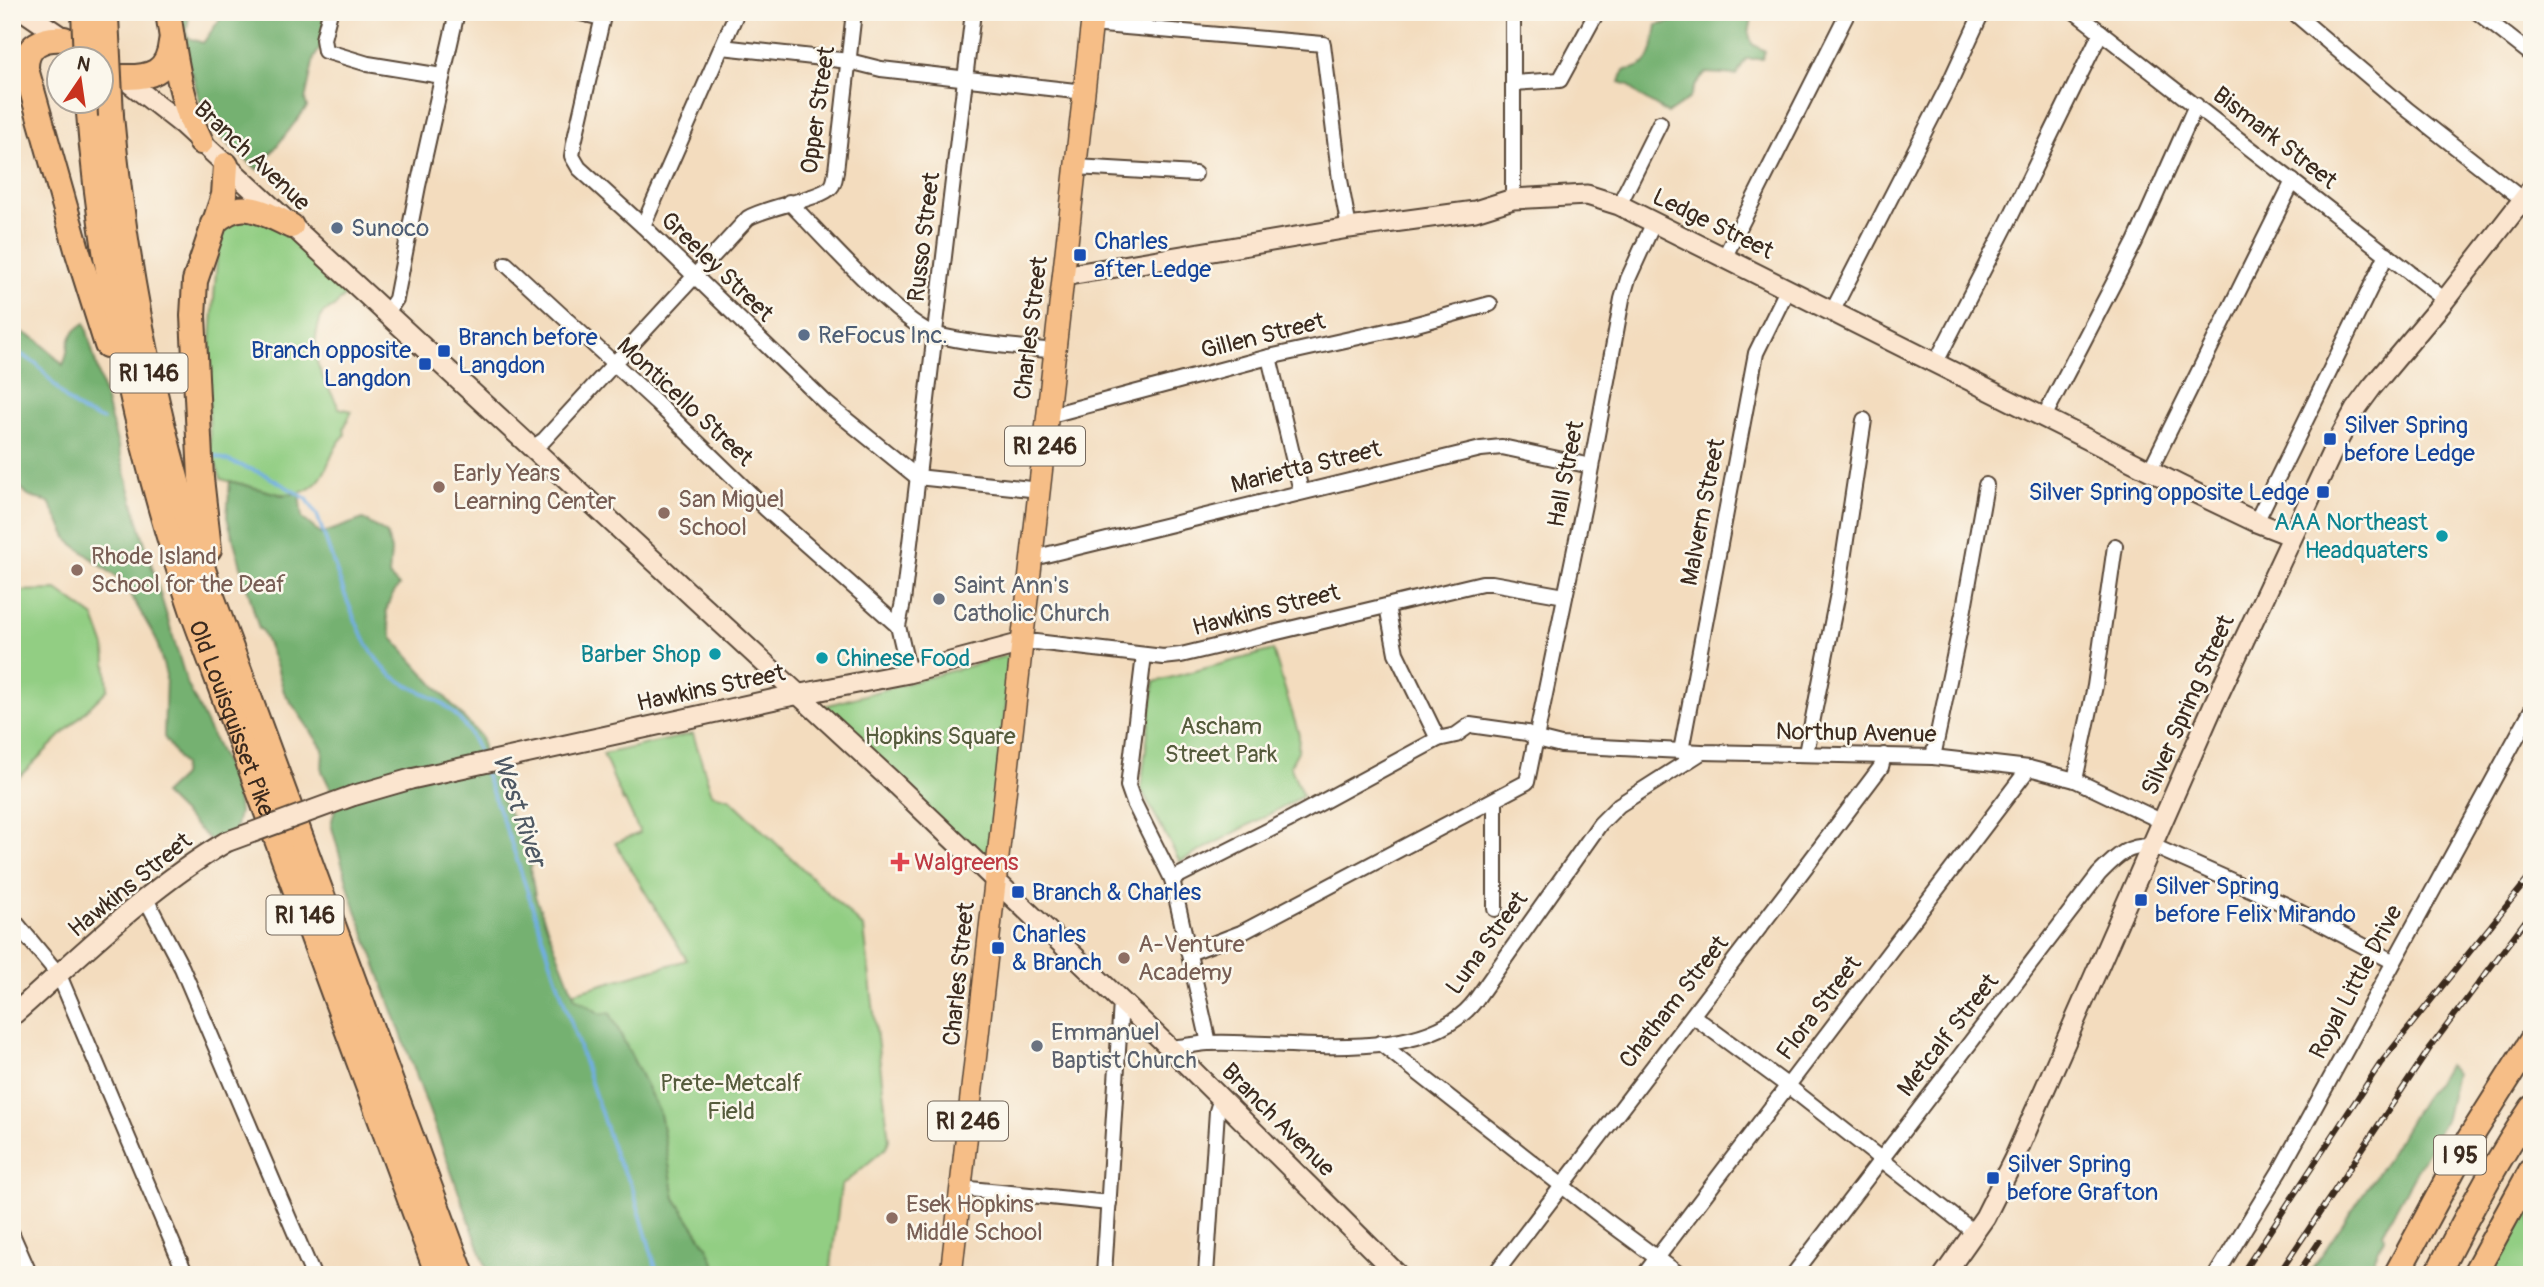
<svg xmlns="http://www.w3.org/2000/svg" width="2544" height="1287" viewBox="0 0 2544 1287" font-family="Pangolin,sans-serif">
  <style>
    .green { fill: #92ce83; stroke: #667c50; stroke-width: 2 }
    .forest { fill: #75b171; stroke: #586e48; stroke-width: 2 }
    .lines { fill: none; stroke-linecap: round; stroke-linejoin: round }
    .stream { stroke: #71aee3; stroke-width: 3.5 }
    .street-casing { stroke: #574536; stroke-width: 18 }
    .secondary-casing { stroke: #574536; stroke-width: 23 }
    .primary-casing { stroke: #574536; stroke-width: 24 }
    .highway-casing { stroke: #574536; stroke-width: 28 }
    .street { stroke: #fff; stroke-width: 14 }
    .secondary { stroke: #fbe5cf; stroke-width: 19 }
    .primary { stroke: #f6be87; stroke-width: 21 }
    .highway { stroke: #f6be87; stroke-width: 24 }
    .rail-casing { stroke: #3b2a1e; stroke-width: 6 }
    .rail { stroke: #fbf7ec; stroke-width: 3.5; stroke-dasharray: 10; stroke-linecap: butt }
    .secondary-bridge-casing { stroke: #574536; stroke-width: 23; stroke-linecap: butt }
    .highway-bridge-casing { stroke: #574536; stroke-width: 28; stroke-linecap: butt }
    .secondary-bridge { stroke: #fbe5cf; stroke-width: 19 }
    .highway-bridge { stroke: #f6be87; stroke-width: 24 }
    .service-dot { fill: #5c6f8a; stroke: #fbf7ec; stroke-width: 2.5 }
    .transit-dot { fill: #1a4fb4; stroke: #fbf7ec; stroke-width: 2.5 }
    .education-dot { fill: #8d6e63; stroke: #fbf7ec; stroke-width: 2.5 }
    .culture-dot { fill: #0f9aa8; stroke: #fbf7ec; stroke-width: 2.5 }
    .worship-dot { fill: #6b7280; stroke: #fbf7ec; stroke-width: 2.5 }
    .health-dot { fill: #e0444e; stroke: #fbf7ec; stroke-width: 2.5 }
    .labels { text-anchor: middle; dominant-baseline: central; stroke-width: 5; stroke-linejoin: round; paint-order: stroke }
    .shield { fill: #fbf7ec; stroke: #75685c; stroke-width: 2 }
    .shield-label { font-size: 23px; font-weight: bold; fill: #3b2a1e }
    .street-label { font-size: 24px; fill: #3b2a1e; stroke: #fbf7ec }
    .service-label { font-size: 24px; fill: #4e5e75; stroke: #fbf7ec; text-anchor: start }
    .transit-label { font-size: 24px; fill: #164399; stroke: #fbf7ec; text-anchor: start }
    .education-label { font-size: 24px; fill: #785e54; stroke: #fbf7ec; text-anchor: start }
    .culture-label { font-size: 24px; fill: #0d838f; stroke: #fbf7ec; text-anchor: end }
    .worship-label { font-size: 24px; fill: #5b616d; stroke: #fbf7ec; text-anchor: start }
    .park-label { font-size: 24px; fill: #555b3c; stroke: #fbf7ec }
    .health-label { font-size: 24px; fill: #be3a42; stroke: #fbf7ec; text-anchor: start }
    .water-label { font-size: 26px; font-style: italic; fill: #4e5863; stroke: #fbf7ec }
  </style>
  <rect width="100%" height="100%" fill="#fbf7ec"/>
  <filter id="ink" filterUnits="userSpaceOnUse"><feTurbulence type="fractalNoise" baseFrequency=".0143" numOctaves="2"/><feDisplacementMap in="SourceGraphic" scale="14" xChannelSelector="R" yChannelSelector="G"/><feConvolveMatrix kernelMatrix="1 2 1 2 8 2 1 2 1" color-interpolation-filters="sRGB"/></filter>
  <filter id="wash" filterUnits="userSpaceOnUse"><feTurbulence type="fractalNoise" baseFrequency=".00686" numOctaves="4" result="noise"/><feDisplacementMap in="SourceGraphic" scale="28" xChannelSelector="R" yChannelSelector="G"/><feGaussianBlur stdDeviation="1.57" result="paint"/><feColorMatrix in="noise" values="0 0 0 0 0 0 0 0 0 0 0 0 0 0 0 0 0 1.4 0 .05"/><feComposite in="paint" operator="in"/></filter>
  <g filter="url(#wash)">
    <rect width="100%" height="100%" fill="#f3dcbe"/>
    <g class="green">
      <path d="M234,202L269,215L351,289L335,306L322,314C306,359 320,369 339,408L352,411L344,428L345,435C334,446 331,459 324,473C302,512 255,487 221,479L210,448L208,380L219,230Z"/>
      <polygon points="57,590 94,617 105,647 108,689 12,784 12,591"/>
      <polygon points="1273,650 1299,735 1298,751 1290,766 1303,796 1180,862 1141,789 1154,682"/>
      <polygon points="1012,654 987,867 821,707"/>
      <polygon points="693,734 712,794 729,798 864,928 889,1140 886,1148 841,1186 830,1275 651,1275 537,1003 687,960 615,843 640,833 625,801 623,801 603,754"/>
      <polygon points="2532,1202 2532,1275 2491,1275"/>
    </g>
    <g class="forest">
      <polygon points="179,12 190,12 186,33 189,38 203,43 225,12 330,12 323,43 314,58 305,100 307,107 258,170 224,140 218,132 199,99 192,72 191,79"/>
      <path d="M1691,12H1753L1749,34L1752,44L1765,51L1762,59H1746L1736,75L1706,73L1694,87L1690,98L1668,113L1638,95L1629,85L1620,82L1624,70C1653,69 1652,50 1657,25C1667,24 1683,19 1691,12Z"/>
      <path d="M85,323L137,517L187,683L236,786L239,812L234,836L214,844L163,794L182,776L183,765L164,737L166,675L156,639L124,583L69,541L49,502L30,497L12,479V327L38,340L63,365C72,345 63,337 85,323Z"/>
      <path d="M230,481L282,495L299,493L302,518L321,534L363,519L387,534L391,551L389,576L399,586C383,606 384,614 393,639L481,737L486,764L496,766L503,802L535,858L530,868L535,896L575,998L601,1014L610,1013L660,1113L675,1198L708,1248L719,1275H489L352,899L331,824L337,802L322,771L323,749L284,692L277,667L262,630L259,629L227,517Z"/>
      <polygon points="2448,1066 2456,1073 2446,1118 2383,1232 2384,1238 2367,1275 2308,1275 2388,1157 2422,1100"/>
    </g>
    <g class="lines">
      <g class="stream">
        <polyline points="12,349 37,364 67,400 83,412 103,420"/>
        <path d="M215,456L264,474L290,489L307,499L317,515C333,558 354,636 384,668C398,683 417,689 435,699C456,711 474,734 480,757"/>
        <polyline points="483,768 512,845 616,1158 632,1186 658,1275"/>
      </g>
    </g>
  </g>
  <g filter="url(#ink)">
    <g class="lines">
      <defs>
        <g id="street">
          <polyline points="330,12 323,39 325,51 368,64 442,76"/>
          <polyline points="576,12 602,18"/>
          <polyline points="604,12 574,143 572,156 579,168 643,226 827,404 917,477 1040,490"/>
          <polyline points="1513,12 1513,199"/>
          <polyline points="2075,12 2445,300"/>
          <polyline points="2293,12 2408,110 2522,199"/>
          <polyline points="2477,12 2532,55"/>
          <polyline points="1091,24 1323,44 1340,180 1349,228"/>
          <polyline points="722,47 849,61 881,69 1084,92"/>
          <polyline points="1513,83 1560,80 1597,12"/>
          <polyline points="1076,167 1195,174"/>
          <path d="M789,202C819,232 901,325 937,335C975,345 1016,346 1055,351"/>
          <polyline points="1619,205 1660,123"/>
          <polyline points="643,226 737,12"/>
          <polyline points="1724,258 1848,12"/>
          <polyline points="506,264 656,402 766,509 898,626"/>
          <polyline points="1832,312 1949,84 1982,12"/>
          <polyline points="386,314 396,299 418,186 457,12"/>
          <polyline points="1269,357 1301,491"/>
          <polyline points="1935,364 2008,222 2101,32"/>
          <polyline points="1047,416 1269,357 1413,325 1490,304"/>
          <polyline points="2044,417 2135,242 2196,105"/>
          <path d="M532,448L544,440L748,218C768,206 821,199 831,187C835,183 835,177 836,171L854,12"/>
          <polyline points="2150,470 2293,181"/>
          <polyline points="2256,522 2387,254"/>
          <polyline points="1033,558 1481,449 1502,447 1591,466"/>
          <polyline points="1387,606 1396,653 1438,739"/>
          <polyline points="1022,643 1036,642 1163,657 1181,655 1482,583 1492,583 1565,596"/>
          <polyline points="1144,655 1128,786 1134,803 1172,879 1209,1043"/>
          <polyline points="909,673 898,626 903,602 973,12"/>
          <polyline points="1681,751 1756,353 1788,288"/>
          <polyline points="1806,753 1838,593 1864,420"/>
          <polyline points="1933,757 1963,614 1986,485"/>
          <polyline points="2075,780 2095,686 2115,546"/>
          <polyline points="1172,879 1287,821 1438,739 1456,735 1470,725 1527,733 1537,739 1561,745 1702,752 1933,757 2029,768 2075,780 2163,822"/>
          <polyline points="146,899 182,968 313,1275"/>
          <polyline points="1495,909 1495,800"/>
          <polyline points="12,918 59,975 186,1275"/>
          <polyline points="1189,953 1241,933 1527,782 1585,500 1622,299 1628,279 1654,222"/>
          <polyline points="1693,1016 1788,1086 1975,1233"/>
          <polyline points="1380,1043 1607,1221 1680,1275"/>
          <path d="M1170,1048C1183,1047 1195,1044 1208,1043C1283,1039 1423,1069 1475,1001L1600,824L1619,805L1702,752"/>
          <polyline points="960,1188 1109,1203"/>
          <polyline points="12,1234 30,1275"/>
          <polyline points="1104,1275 1121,1002"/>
          <polyline points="1206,1275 1217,1111 1221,1098"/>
          <path d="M1494,1275C1624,1106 1753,937 1881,767L1884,755"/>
          <polyline points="1644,1275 2029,768"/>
          <path d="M1793,1275L2099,874C2117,856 2126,845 2153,846L2286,905L2392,961"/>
          <polyline points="2216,1275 2281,1169 2532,709"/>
        </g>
        <g id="secondary">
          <polyline points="25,12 69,42"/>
          <polyline points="118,74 183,125 892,781 1170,1048 1398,1275"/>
          <polyline points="1063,276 1349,228 1475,211 1513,199 1587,195 1619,205 2181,486 2256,522 2292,536"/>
          <polyline points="352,796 411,779 780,698 909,673 1022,643"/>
          <path d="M12,1016C80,956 148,888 226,842"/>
          <polyline points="1944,1275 1985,1217 2014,1159 2214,704 2335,446 2355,410 2372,387 2445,300 2532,188"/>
        </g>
        <polyline id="primary" points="951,1275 1093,12"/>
        <g id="highway">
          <path d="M168,12C175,58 180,100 201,142"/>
          <path d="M64,39C43,37 25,45 26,69L78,253L107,345"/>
          <path d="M122,77C150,78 168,73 171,42"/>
          <path id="s1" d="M88,102C102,280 138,452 196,621L438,1275"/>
          <path d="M111,116C126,280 159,438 211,594L462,1275"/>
          <path d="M213,224C240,196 262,212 291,226"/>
          <polyline points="209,549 201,478 193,316 195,281 224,195 226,165"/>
          <polyline points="2396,1275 2470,1138 2532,1040"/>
          <path d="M2437,1275C2466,1217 2496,1161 2532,1108"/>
          <polyline points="2474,1275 2532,1169"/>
        </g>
      </defs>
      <use href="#street" class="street-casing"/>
      <use href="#secondary" class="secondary-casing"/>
      <use href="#primary" class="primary-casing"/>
      <use href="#highway" class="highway-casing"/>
      <use href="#street" class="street"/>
      <use href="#secondary" class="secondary"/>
      <use href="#primary" class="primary"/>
      <use href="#highway" class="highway"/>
      <defs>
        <g id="rail">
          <polyline points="2241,1275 2380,1064 2532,874"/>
          <polyline points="2278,1275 2430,1048 2532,912"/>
          <polyline points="2297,1275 2319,1242"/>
        </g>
      </defs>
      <use href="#rail" class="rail-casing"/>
      <use href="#rail" class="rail"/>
      <defs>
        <polyline id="secondary-bridge" points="226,842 352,796"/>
        <g id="highway-bridge">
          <polyline points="84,12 86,60"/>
          <polyline points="106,17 111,116"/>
        </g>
      </defs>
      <use href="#secondary-bridge" class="secondary-bridge-casing"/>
      <use href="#highway-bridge" class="highway-bridge-casing"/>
      <use href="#secondary-bridge" class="secondary-bridge"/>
      <use href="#highway-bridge" class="highway-bridge"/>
    </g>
  </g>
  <g class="service-dot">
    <circle cx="337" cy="228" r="7"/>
    <circle cx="804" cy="335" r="7"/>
  </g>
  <g class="transit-dot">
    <rect x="1073" y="248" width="14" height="14" rx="3.5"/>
    <rect x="437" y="344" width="14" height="14" rx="3.5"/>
    <rect x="418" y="357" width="14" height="14" rx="3.5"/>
    <rect x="2323" y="432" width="14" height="14" rx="3.5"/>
    <rect x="2316" y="485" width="14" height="14" rx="3.5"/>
    <rect x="1011" y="885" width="14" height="14" rx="3.5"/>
    <rect x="2134" y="893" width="14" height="14" rx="3.5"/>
    <rect x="991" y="941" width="14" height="14" rx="3.5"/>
    <rect x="1986" y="1171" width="14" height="14" rx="3.5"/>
  </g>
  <g class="education-dot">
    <circle cx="439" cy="487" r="7"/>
    <circle cx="664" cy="513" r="7"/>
    <circle cx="77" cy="570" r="7"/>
    <circle cx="1124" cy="958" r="7"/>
    <circle cx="892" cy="1218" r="7"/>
  </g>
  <g class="culture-dot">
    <circle cx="2442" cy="536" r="7"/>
    <circle cx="715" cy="654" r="7"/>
    <circle cx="822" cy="658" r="7"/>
  </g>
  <g class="worship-dot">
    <circle cx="939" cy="599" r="7"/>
    <circle cx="1037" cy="1046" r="7"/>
  </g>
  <path class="health-dot" d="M896.5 851.5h7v7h7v7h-7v7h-7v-7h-7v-7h7z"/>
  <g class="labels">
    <g class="shield">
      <rect x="110.5" y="353.5" width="77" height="39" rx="5"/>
      <rect x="1005" y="426.5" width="80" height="39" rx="5"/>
      <rect x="266.5" y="895.5" width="77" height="39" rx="5"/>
      <rect x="928" y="1101.5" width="80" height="39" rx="5"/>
      <rect x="2434" y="1135.5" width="52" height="39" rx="5"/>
    </g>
    <g class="shield-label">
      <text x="149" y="373">RI 146</text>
      <text x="1045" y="446">RI 246</text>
      <text x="305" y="915">RI 146</text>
      <text x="968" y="1121">RI 246</text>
      <text x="2460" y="1155">I 95</text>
    </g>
    <g class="street-label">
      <text transform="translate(818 110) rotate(-82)">Opper Street</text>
      <text transform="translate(2275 138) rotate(38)">Bismark Street</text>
      <text transform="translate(252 156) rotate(43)">Branch Avenue</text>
      <text transform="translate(1713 224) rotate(26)">Ledge Street</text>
      <text transform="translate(924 237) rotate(-83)">Russo Street</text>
      <text transform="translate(717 267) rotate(44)">Greeley Street</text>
      <text transform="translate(1031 328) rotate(-83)">Charles Street</text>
      <text transform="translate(1263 336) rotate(-14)">Gillen Street</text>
      <text transform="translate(685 402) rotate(43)">Monticello Street</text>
      <text transform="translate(1306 467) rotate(-14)">Marietta Street</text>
      <text transform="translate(1566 474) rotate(-79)">Hall Street</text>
      <text transform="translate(1703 512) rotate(-79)">Malvern Street</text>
      <text transform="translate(1266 610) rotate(-14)">Hawkins Street</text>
      <text transform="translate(711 688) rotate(-12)">Hawkins Street</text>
      <text transform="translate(2188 705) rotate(-66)">Silver Spring Street</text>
      <text stroke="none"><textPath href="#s1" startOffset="635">Old Louisquisset Pike</textPath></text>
      <text transform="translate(1856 733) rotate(1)">Northup Avenue</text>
      <text transform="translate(130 885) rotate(-39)">Hawkins Street</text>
      <text transform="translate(1487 943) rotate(-54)">Luna Street</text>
      <text transform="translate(959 974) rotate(-84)">Charles Street</text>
      <text transform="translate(2356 982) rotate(-62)">Royal Little Drive</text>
      <text transform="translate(1674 1002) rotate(-52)">Chatham Street</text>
      <text transform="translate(1819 1008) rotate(-53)">Flora Street</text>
      <text transform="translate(1948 1035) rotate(-52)">Metcalf Street</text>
      <text transform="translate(1278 1120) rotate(45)">Branch Avenue</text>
    </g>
    <g class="service-label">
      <text x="351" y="228">Sunoco</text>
      <text x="818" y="335">ReFocus Inc.</text>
    </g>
    <g class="transit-label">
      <text x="1094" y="241">Charles<tspan x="1094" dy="28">after Ledge</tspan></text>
      <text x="458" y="337">Branch before<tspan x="458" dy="28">Langdon</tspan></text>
      <text x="411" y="350" text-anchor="end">Branch opposite<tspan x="411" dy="28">Langdon</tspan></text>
      <text x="2344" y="425">Silver Spring<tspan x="2344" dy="28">before Ledge</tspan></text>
      <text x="2309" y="492" text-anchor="end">Silver Spring opposite Ledge</text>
      <text x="2155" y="886">Silver Spring<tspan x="2155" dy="28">before Felix Mirando</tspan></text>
      <text x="1032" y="892">Branch &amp; Charles</text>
      <text x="1012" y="934">Charles<tspan x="1012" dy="28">&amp; Branch</tspan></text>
      <text x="2007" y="1164">Silver Spring<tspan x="2007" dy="28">before Grafton</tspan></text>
    </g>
    <g class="education-label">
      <text x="453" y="473">Early Years<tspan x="453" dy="28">Learning Center</tspan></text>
      <text x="678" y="499">San Miguel<tspan x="678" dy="28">School</tspan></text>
      <text x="91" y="556">Rhode Island<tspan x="91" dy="28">School for the Deaf</tspan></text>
      <text x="1138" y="944">A-Venture<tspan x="1138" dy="28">Academy</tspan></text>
      <text x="906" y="1204">Esek Hopkins<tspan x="906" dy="28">Middle School</tspan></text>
    </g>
    <g class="culture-label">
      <text x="2428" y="522">AAA Northeast<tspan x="2428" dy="28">Headquaters</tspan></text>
      <text x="701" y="654">Barber Shop</text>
      <text x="836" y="658" text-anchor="start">Chinese Food</text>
    </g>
    <g class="worship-label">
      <text x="953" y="585">Saint Ann's<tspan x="953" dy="28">Catholic Church</tspan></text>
      <text x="1051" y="1032">Emmanuel<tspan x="1051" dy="28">Baptist Church</tspan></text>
    </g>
    <g class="park-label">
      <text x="1221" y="726">Ascham<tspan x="1221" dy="28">Street Park</tspan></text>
      <text x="940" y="736">Hopkins Square</text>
      <text x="731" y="1083">Prete-Metcalf<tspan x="731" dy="28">Field</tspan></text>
    </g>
    <g class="health-label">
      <text x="914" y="862">Walgreens</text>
    </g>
    <g class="water-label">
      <text transform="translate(519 810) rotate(71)">West River</text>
    </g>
  </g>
  <rect width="2544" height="1287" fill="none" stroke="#fbf7ec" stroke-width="42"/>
  <g transform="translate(80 80) rotate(13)"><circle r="33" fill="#fbf7ec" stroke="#aea59a" stroke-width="2"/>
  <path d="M0-5L12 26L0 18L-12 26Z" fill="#c8321e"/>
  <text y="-10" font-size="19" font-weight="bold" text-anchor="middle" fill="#3b2a1e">N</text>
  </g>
</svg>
